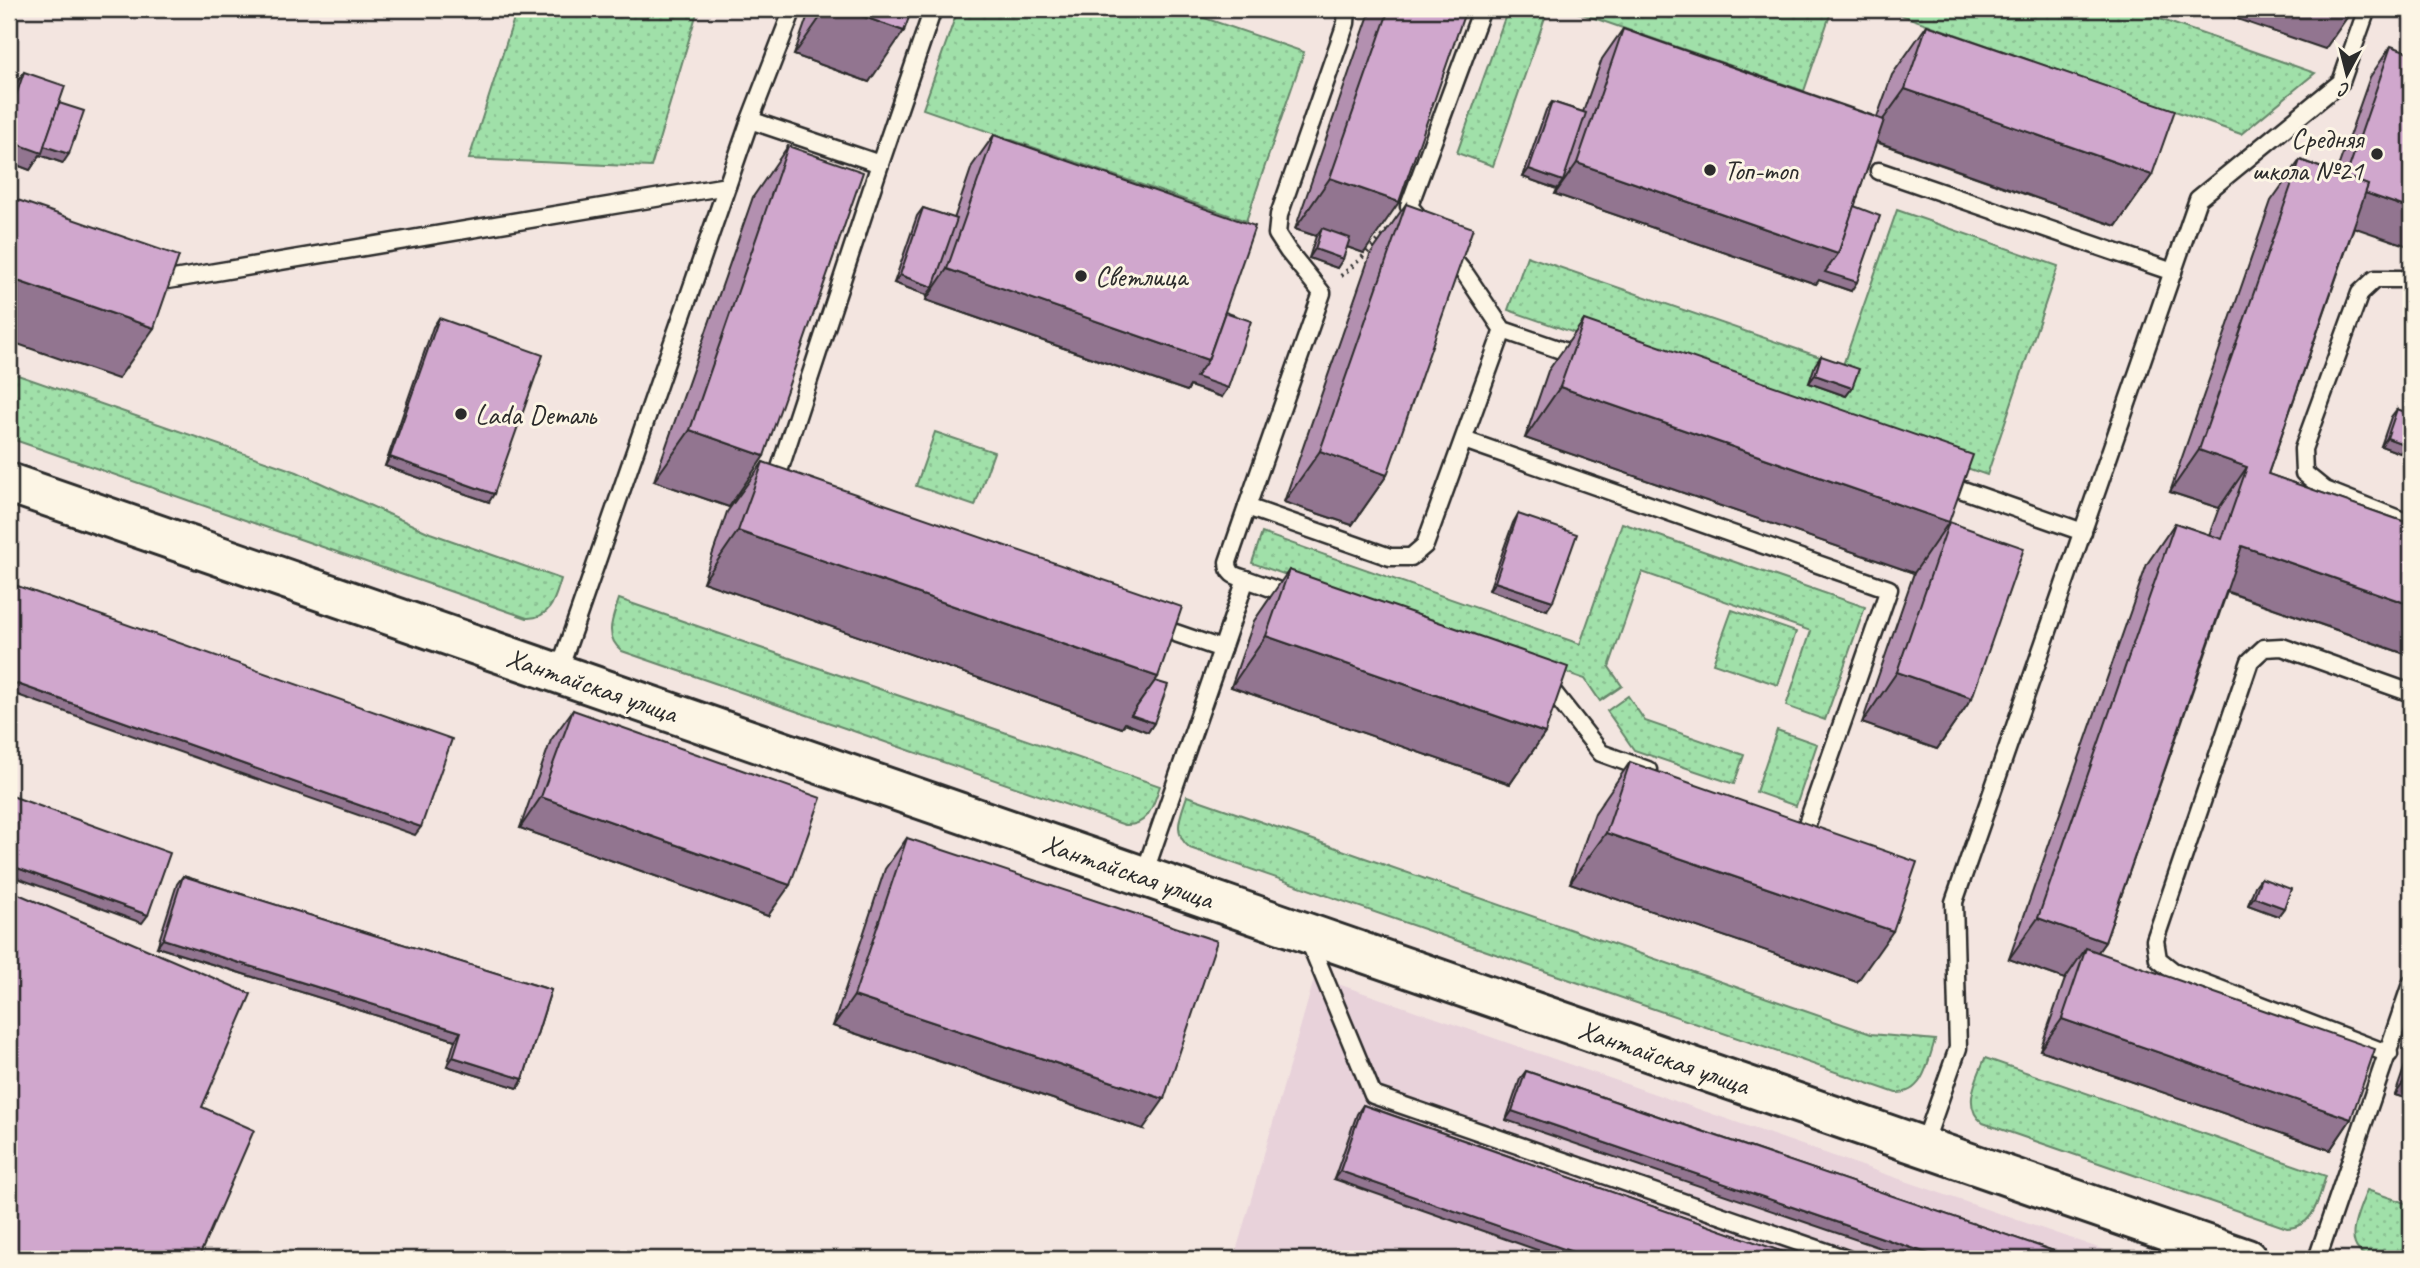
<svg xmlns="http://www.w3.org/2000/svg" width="2420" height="1268" viewBox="0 0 2420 1268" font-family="Caveat,sans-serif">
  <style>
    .built { fill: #e8d2da }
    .green { fill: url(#green-dots); stroke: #66866a; stroke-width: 2 }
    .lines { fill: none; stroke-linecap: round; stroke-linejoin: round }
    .lane-casing { stroke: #2b2b2b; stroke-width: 21 }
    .secondary-casing { stroke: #2b2b2b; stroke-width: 44 }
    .path { stroke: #2b2b2b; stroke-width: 4.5; stroke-dasharray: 2 5; stroke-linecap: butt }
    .lane { stroke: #fcf5e5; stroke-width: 16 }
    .secondary { stroke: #fcf5e5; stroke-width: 38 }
    .wall { fill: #b390b0; stroke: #2b2b2b; stroke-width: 2 }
    .shaded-wall { fill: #927590; stroke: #2b2b2b; stroke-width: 2 }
    .building { fill: #d0a7cd; stroke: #2b2b2b; stroke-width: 2 }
    .poi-dot { fill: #2b2b2b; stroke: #fcf5e5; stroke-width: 2.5 }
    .labels { text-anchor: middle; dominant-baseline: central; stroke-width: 6; stroke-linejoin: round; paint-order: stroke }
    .poi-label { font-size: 28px; fill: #2b2b2b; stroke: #fcf5e5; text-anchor: start }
    .street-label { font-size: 28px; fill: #2b2b2b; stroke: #fcf5e5 }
  </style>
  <defs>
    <pattern id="green-dots" width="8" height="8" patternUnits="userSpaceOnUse" patternTransform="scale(1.75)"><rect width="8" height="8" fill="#a0e0a9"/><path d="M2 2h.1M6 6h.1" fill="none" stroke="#8ac092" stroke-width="1.8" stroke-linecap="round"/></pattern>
  </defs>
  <rect width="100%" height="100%" fill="#f3e5e0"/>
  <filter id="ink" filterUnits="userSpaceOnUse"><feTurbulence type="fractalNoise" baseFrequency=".0143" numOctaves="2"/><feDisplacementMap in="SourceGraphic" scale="14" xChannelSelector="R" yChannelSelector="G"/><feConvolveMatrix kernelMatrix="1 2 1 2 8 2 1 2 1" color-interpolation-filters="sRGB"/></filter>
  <g filter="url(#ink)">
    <polygon class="built" points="1315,976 2130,1259 1247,1259 1235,1255"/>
    <g class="green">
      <polygon points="517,9 698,9 651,167 469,159"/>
      <polygon points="958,9 1178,9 1304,52 1246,221 923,109"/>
      <polygon points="1508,9 1548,9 1493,166 1457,153"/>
      <polygon points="1568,9 1832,9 1804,91"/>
      <polygon points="1889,9 2131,9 2315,73 2241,134 1892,12"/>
      <polygon points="1897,210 2058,266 1987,475 1508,310 1527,256 1843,365"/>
      <path d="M9,372L297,472L430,533L561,579C555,598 551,619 527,618L9,438Z"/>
      <polygon points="935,432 994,452 975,506 916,486"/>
      <polygon points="1622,523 1865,607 1825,720 1786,706 1811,631 1642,572 1609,667 1622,686 1600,701 1585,679 1252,563 1262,533 1580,644"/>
      <path d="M619,599L1160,786C1153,805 1149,826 1125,825L622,651C603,636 613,618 619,599Z"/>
      <polygon points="1732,610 1796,632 1778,685 1713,663"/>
      <polygon points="1628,696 1645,721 1744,755 1734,784 1634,750 1607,711"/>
      <polygon points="1777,730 1817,744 1796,806 1756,792"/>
      <path d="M1187,796L1871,1034L1935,1040C1928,1061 1924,1094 1896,1093L1190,848C1171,833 1181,815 1187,796Z"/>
      <path d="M1985,1058L2326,1176C2318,1199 2315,1227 2287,1228L1983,1123C1961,1106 1977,1079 1985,1058Z"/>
      <path d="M2367,1190L2411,1205V1259C2400,1259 2388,1261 2377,1259C2337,1253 2358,1213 2367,1190Z"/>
    </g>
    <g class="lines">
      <defs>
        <g id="lane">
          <polyline points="750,120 880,164"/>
          <polyline points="1879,171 2173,272"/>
          <polyline points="1421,220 1409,206 1482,9"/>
          <polyline points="1446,251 1466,275 1503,330 1581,357"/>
          <polyline points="150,277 162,281 727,186"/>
          <polyline points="2411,282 2401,279 2375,279 2360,293 2303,449 2304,473 2325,490 2411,524"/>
          <polyline points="1464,440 1889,589 1807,824"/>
          <polyline points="1943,483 2083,532"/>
          <polyline points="781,488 780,468 880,164 933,9"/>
          <polyline points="1247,507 1322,293 1288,251 1277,234 1279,215 1346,23 1347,9"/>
          <path d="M1246,579C1236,576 1228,575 1228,562L1247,507L1390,557H1411L1425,545L1503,330"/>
          <polyline points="1222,649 1246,579 1293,596"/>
          <polyline points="558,673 750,120 793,9"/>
          <polyline points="1546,683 1601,753 1648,770"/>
          <polyline points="1143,877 1222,649 1155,626"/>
          <polyline points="1307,936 1373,1095 1847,1259"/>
          <polyline points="2389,1054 2173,971 2158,959 2155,940 2250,661 2264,648 2282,647 2411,693"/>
          <polyline points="1923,1147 1958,1048 1954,902 2198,199 2341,82 2367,9"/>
          <polyline points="2165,1259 2174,1234"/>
          <polyline points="2317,1259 2411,984"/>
        </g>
        <polyline id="secondary" points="9,483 2247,1259"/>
      </defs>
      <use href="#lane" class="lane-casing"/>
      <use href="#secondary" class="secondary-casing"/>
      <polyline class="path" points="1341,276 1367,253 1389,229"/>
      <use href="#lane" class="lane"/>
      <use href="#secondary" class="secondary"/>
    </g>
    <g class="wall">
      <polygon points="810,9 912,9 869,82 794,55"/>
      <polygon points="1371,9 1466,9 1364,253 1347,247 1337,268 1309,258 1316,236 1295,229"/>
      <polygon points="1927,25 2152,175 2116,226 1876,142 1854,206 1851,291 1819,280 1816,284 1555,194 1557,189 1523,177 1546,110 1552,102 1583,112 1602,59 1623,29 1877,117 1892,75"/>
      <polygon points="2391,46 2354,227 2268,474 2411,524 2411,656 2227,592 2105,942 2098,952 2351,1119 2330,1150 2040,1050 2065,979 2009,959 2147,564 2175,523 2209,535 2219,508 2170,492 2271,201 2300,160 2336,173 2370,77"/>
      <polygon points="24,72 59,103 63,163 40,155 30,170 9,162 9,99 13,88"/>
      <polygon points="994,135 1225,312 1222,397 1190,386 1187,391 926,300 927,295 894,283 917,216 923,208 954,219 972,166"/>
      <polygon points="788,146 729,507 654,481 753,197"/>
      <polygon points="1406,204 1387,475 1352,525 1284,502 1370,255"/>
      <polygon points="439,318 489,502 385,466 433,327"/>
      <polygon points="1584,320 1949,522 1972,698 1937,749 1862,723 1914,573 1525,438 1548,371"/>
      <polygon points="1821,356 1852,388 1846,396 1809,383 1815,365"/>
      <polygon points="2397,409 2400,453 2381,446 2391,417"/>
      <polygon points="763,462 1158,677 1155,681 1154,723 1148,732 1125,723 1122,728 703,582 727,512"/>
      <polygon points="1518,514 1547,610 1489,590 1513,523"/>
      <polygon points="1289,570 1545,733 1510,784 1231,687 1254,621"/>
      <polygon points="573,710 768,916 520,828 551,740"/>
      <polygon points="1630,762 1857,982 1570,883 1595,813"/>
      <polygon points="907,838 1143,1129 833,1026 885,869"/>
      <polygon points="183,876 551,990 523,1079 518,1088 447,1066 455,1040 157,947 177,884"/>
      <polygon points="2261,878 2284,908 2278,916 2248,905 2255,886"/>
      <polygon points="2411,1048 2411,1100 2395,1095"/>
      <polygon points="1526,1071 2077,1259 1506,1120 1520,1079"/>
      <polygon points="1363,1105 1803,1259 1334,1179 1357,1114"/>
    </g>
    <g class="shaded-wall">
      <polygon points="826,9 842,9 904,31 869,82 794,55"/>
      <polygon points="2208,9 2353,9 2325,49"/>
      <polygon points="1905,89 2152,175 2116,226 1869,139"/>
      <polygon points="9,141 42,145 69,154 63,163 40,155 30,170 9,162"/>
      <polygon points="1577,163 1838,254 1857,282 1851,291 1819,280 1816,284 1555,194"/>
      <polygon points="1529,169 1563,181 1557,189 1523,177"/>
      <polygon points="1330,178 1399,202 1364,253 1319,237 1322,228 1316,236 1295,229"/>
      <polygon points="2343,185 2411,209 2411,247 2321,216"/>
      <polygon points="1315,249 1343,259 1337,268 1309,258"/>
      <polygon points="947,269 1208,360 1228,388 1222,397 1190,386 1187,391 926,300"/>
      <polygon points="900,275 933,287 927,295 894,283"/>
      <polygon points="9,278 154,328 118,379 9,341"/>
      <polygon points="1815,375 1852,388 1846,396 1809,383"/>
      <polygon points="1560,387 1949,522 1914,573 1525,438"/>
      <polygon points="690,430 764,456 729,507 654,481"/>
      <polygon points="2387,438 2406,445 2400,453 2381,446"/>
      <polygon points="2199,450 2247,467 2219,508 2170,492"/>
      <polygon points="1320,451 1387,475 1352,525 1284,502"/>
      <polygon points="390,457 494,494 489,502 385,466"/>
      <polygon points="738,531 1158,677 1131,715 1154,723 1148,732 1125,723 1122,728 703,582"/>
      <polygon points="2242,546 2411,605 2411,656 2214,587"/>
      <polygon points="1495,582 1553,601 1547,610 1489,590"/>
      <polygon points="1266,636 1545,733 1510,784 1231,687"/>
      <polygon points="1897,672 1972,698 1937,749 1862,723"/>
      <polygon points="9,681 421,827 415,835 9,692"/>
      <polygon points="541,797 790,885 768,916 520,828"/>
      <polygon points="1606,833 1893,931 1857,982 1570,883"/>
      <polygon points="9,865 148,915 142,923 9,875"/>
      <polygon points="2254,897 2284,908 2278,916 2248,905"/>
      <polygon points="2038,918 2105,942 2076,983 2086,948 2065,979 2009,959"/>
      <polygon points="163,939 461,1032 455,1040 157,947"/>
      <polygon points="854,996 1164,1099 1143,1129 833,1026"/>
      <polygon points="2062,1019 2351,1119 2330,1150 2040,1050"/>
      <polygon points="453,1057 523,1079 518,1088 447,1066"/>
      <polygon points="2411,1072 2411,1100 2395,1095"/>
      <polygon points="1512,1111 1944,1259 1913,1259 1506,1120"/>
      <polygon points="1340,1171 1593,1259 1563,1259 1334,1179"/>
    </g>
    <g class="building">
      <polygon points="842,9 912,9 904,31"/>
      <polygon points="1389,9 1466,9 1399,202 1330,178"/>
      <polygon points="1927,25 2175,110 2152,175 1905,89"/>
      <polygon points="1623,29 1884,120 1838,254 1577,163"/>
      <polygon points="2391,46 2411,53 2411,209 2365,193 2368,185 2346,177"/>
      <polygon points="24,72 65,86 42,153 9,141 9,116"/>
      <polygon points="1552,102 1586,113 1563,181 1529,169"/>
      <polygon points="59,103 84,111 69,154 44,146"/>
      <polygon points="994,135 1255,226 1208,360 947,269"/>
      <polygon points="788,146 863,172 764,456 690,430"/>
      <polygon points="2300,160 2368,185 2268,474 2411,524 2411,605 2242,546 2105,942 2038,918 2175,523 2222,539 2247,467 2199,450"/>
      <polygon points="9,197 179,256 154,328 9,278"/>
      <polygon points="1406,204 1473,228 1387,475 1320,451"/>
      <polygon points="1854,206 1880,216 1857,282 1825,272 1838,254"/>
      <polygon points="923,208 957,219 933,287 900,275"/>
      <polygon points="1322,228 1350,238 1343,259 1315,249"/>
      <polygon points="1225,312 1251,321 1228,388 1196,377 1208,360"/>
      <polygon points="439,318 543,355 494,494 390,457"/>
      <polygon points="1584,320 1973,455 1949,522 1560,387"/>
      <polygon points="1821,356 1859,369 1852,388 1815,375"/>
      <polygon points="2397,409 2411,414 2411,429 2406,445 2387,438"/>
      <polygon points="763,462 1182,607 1158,677 738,531"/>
      <polygon points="1518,514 1577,534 1553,601 1495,582"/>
      <polygon points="1949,522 2024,548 1972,698 1897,672"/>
      <polygon points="1289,570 1568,667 1545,733 1266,636"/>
      <polygon points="9,583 452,739 421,827 9,681"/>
      <polygon points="1155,681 1168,685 1154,723 1131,715"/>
      <polygon points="573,710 821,798 790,885 541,797"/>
      <polygon points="1630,762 1917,862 1893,931 1606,833"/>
      <polygon points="9,795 170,853 148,915 9,865"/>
      <polygon points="907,838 1217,941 1164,1099 854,996"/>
      <polygon points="183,876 551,990 523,1079 453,1057 461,1032 163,939"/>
      <polygon points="2261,878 2291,889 2284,908 2254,897"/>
      <polygon points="9,890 251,994 202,1107 254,1130 198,1259 9,1259"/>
      <polygon points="2086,948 2375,1049 2351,1119 2062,1019"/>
      <polygon points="1526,1071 2077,1259 1944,1259 1512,1111"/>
      <polygon points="1363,1105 1803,1259 1593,1259 1340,1171"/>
    </g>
  </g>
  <g class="poi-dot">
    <circle cx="2377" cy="154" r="7"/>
    <circle cx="1710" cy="170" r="7"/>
    <circle cx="1081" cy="276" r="7"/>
    <circle cx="461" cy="414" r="7"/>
  </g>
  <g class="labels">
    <g class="poi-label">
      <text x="2363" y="138" text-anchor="end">Средняя<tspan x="2363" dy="32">школа №21</tspan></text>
      <text x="1724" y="170">Топ-топ</text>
      <text x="1095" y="276">Светлица</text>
      <text x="475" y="414">Lada Dеталь</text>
    </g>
    <g class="street-label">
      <text transform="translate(592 685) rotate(19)">Хантайская улица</text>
      <text transform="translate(1128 871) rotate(19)">Хантайская улица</text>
      <text transform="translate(1664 1057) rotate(19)">Хантайская улица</text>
    </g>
  </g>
  <rect width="2420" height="1268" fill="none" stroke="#fcf5e5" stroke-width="35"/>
  <rect x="18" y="18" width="2385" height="1233" fill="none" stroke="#2b2b2b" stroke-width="2.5" filter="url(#ink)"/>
  <g transform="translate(2347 74) rotate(187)" stroke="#fcf5e5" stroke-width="5" paint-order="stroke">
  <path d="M0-5L12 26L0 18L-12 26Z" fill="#2b2b2b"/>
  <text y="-10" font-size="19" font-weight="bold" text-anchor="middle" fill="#2b2b2b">С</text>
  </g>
</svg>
